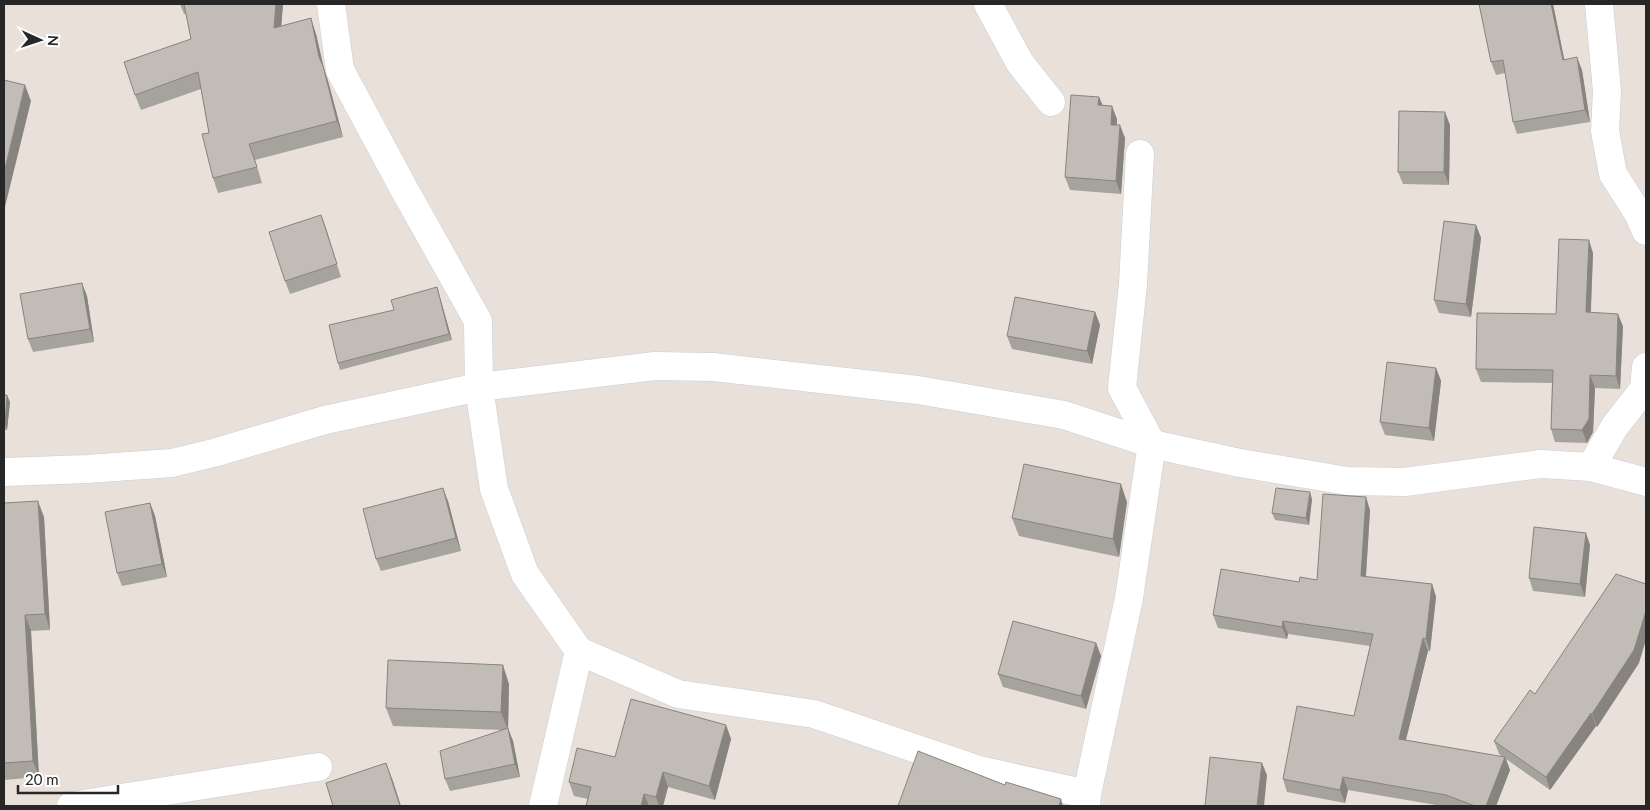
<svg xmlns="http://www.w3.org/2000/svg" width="1650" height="810" viewBox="0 0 1650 810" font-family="Lato,sans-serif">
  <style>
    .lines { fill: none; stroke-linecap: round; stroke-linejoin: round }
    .minor-casing { stroke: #c8cdd9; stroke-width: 29 }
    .minor { stroke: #fff; stroke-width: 28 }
    .wall { fill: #a6a29c }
    .shaded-wall { fill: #87847f }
    .building { fill: #c1bcb5; stroke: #87847f }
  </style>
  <rect width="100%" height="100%" fill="#e9e0da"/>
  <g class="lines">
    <defs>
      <g id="minor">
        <polyline points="331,4 340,70 404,189 478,321 479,387 494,489 525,574 579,651 678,694 814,714 979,770 1087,794"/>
        <polyline points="988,4 1020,63 1051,102"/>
        <polyline points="1599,4 1607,91 1605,131 1613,174 1638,213 1646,231"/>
        <polyline points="1646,367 1644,389 1615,426 1591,467 1646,482"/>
        <polyline points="4,472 87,469 172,463 217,452 325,420 479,387 655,366 713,367 918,390 1064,415 1152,444 1240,463 1347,481 1405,482 1541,464 1591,467"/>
        <polyline points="71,806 318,767"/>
        <polyline points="543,806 579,651"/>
        <polyline points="1086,806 1087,794 1129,598 1152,444 1122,388 1133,284 1140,154"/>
      </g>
    </defs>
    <use href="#minor" class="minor-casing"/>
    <use href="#minor" class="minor"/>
  </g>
  <g class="wall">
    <polygon points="180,4 283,4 281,26 316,34 324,69 328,81 343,137 255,160 262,183 218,193 213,178 209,133 201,89 141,110 135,95 191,39 186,14 184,14"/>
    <polygon points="1479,4 1553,4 1564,59 1582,70 1590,122 1517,134 1513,122 1505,73 1496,75 1491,62"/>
    <polygon points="1099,97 1103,106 1117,119 1117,125 1125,138 1121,194 1070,190 1065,177"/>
    <polygon points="1450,125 1449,185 1403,184 1398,172"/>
    <polygon points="321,215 341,277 290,294 285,281"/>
    <polygon points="1476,225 1481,238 1471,317 1439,313 1434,300"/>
    <polygon points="1593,253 1591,312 1623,326 1620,389 1595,388 1593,432 1587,443 1555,442 1551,429 1552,383 1481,382 1476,369 1556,314"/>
    <polygon points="437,287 452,340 340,370 338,363 394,310"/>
    <polygon points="87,296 94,342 33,352 28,339"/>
    <polygon points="1095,312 1100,325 1092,364 1012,349 1007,336"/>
    <polygon points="1436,368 1441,381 1434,441 1385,435 1380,422"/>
    <polygon points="4,395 10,402 7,430 4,430"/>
    <polygon points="1312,499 1309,525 1275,520 1272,513"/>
    <polygon points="448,501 461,551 381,571 376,559"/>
    <polygon points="1127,502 1119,557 1019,536 1012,518"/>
    <polygon points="4,503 44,517 50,630 31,631 39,777 4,780"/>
    <polygon points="150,503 155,516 167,577 122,586 117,573"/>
    <polygon points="1370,510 1366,577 1432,584 1436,597 1430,651 1428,651 1406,740 1503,757 1499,754 1494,741 1535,694 1639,663 1597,727 1596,726 1550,790 1506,759 1510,770 1496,806 1442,806 1348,790 1345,803 1287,792 1283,779 1354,716 1370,646 1288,634 1287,639 1218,628 1213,615 1299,582 1317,580"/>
    <polygon points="1590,545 1585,597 1533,591 1529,578"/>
    <polygon points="1096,643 1101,656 1086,709 1003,687 998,674"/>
    <polygon points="509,684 508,729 513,741 520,777 450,791 445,779 503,730 393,726 386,708"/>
    <polygon points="726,725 731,739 715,800 668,787 663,806 586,806 588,799 574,796 569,782 615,757"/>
  </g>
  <g class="shaded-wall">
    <polygon points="276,4 283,4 280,44 274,28"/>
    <polygon points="1551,4 1553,4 1567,73 1563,60"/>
    <polygon points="311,18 316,34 324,69 328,81 343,137 337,121 319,57"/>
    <polygon points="1577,57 1582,70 1590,122 1585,110"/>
    <polygon points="25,85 31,101 4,211 4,173"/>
    <polygon points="1099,97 1104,109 1098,105"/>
    <polygon points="1112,106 1117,119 1116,138 1111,125"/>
    <polygon points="1445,112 1450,125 1449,185 1444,172"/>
    <polygon points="1120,125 1125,138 1121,194 1116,181"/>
    <polygon points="321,215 326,228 341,277 337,264"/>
    <polygon points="1476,225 1481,238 1471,317 1466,304"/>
    <polygon points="1589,240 1593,253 1590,325 1586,312"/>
    <polygon points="82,283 87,296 94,342 90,329"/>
    <polygon points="437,287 439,294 452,340 449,334"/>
    <polygon points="1095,312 1100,325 1092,364 1087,351"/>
    <polygon points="1618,314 1623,326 1620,389 1616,376"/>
    <polygon points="1436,368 1441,381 1434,441 1429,428"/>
    <polygon points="1590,375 1595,388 1593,432 1587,443 1582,430"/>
    <polygon points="7,395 10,402 7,430 5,424"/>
    <polygon points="1121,484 1127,502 1119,557 1113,539"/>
    <polygon points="443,488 448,501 461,551 456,538"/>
    <polygon points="1310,492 1312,499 1309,525 1306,518"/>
    <polygon points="1366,497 1370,510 1365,589 1361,576"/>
    <polygon points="38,501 44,517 50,630 45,614"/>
    <polygon points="150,503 155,516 167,577 162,564"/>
    <polygon points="1586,533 1590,545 1585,597 1580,584"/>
    <polygon points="1432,584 1436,597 1430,651 1426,639"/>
    <polygon points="1646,611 1646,640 1639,663 1597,727 1592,714"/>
    <polygon points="25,615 31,631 39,777 33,761"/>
    <polygon points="1283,621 1288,634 1287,639 1282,627"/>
    <polygon points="1423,638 1428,651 1403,751 1399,739"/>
    <polygon points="1096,643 1101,656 1086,709 1081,696"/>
    <polygon points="503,665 509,684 508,730 501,712"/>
    <polygon points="1591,713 1596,726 1550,790 1546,777"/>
    <polygon points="726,725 731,739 715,800 709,786"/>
    <polygon points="508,728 513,741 520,777 515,764"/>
    <polygon points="1505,757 1510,770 1496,806 1486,806"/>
    <polygon points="386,763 393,781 401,806 400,806"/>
    <polygon points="1262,763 1267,775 1264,806 1257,806"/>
    <polygon points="663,772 668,787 663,806 659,806 656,797"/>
    <polygon points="1343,777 1348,790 1345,803 1340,790"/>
    <polygon points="644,794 649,806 641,806"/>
    <polygon points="1061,799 1063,806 1059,806"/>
  </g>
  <g class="building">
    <polygon points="184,4 276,4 274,28 311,18 319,57 323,66 337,121 249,144 257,167 213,178 202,134 209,133 198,72 135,95 124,62 191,39"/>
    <polygon points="1479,4 1551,4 1563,60 1577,57 1585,110 1513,122 1503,60 1491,62"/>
    <polygon points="4,80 25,85 4,173"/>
    <polygon points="1071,95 1099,97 1098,105 1112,106 1111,125 1120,125 1116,181 1065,177"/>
    <polygon points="1399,111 1445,112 1444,172 1398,172"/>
    <polygon points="321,215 337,264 285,281 269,232"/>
    <polygon points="1444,221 1476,225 1466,304 1434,300"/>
    <polygon points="1559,239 1589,240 1586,312 1618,314 1616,376 1590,375 1589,419 1582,430 1551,429 1553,370 1476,369 1477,313 1556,314"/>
    <polygon points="82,283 90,329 28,339 20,294"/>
    <polygon points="437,287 449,334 338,363 329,325 394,310 391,300"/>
    <polygon points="1015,297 1095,312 1087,351 1007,336"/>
    <polygon points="1387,362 1436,368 1429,428 1380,422"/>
    <polygon points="4,395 7,395 5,424 4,424"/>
    <polygon points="1024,464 1121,484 1113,539 1012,518"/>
    <polygon points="443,488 456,538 376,559 363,509"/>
    <polygon points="1276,488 1310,492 1306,518 1272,513"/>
    <polygon points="1323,494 1366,497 1361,576 1432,584 1426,639 1423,638 1399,739 1505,757 1486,806 1475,806 1446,795 1343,777 1340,790 1283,779 1297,706 1354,716 1373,634 1283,621 1282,627 1213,615 1221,569 1299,582 1300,577 1317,580"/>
    <polygon points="38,501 45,614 25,615 33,761 4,763 4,503"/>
    <polygon points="150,503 162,564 117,573 105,512"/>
    <polygon points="1534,527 1586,533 1580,584 1529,578"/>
    <polygon points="1616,574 1646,584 1646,611 1634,650 1592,714 1591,713 1546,777 1494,741 1530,690 1535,694"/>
    <polygon points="1013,621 1096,643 1081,696 998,674"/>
    <polygon points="388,660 503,665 501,712 386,708"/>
    <polygon points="631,699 726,725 709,786 663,772 656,797 644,794 641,806 586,806 591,787 569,782 577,748 615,757"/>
    <polygon points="508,728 515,764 445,779 440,751"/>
    <polygon points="918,751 1005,785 1006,782 1061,799 1059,806 898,806"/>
    <polygon points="1210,757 1262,763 1257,806 1205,806"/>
    <polygon points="386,763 400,806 333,806 326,783"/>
  </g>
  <rect width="1650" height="810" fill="none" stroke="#272727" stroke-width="10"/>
  <g transform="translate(40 40) rotate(93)" stroke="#ffffff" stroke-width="4" paint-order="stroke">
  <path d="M0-4L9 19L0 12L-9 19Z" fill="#272727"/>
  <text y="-8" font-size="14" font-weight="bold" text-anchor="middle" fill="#272727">N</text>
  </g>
  <path d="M18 785v8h100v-8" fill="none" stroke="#272727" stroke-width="2.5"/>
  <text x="25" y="785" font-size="15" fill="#272727" stroke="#ffffff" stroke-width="4" paint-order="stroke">20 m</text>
</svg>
